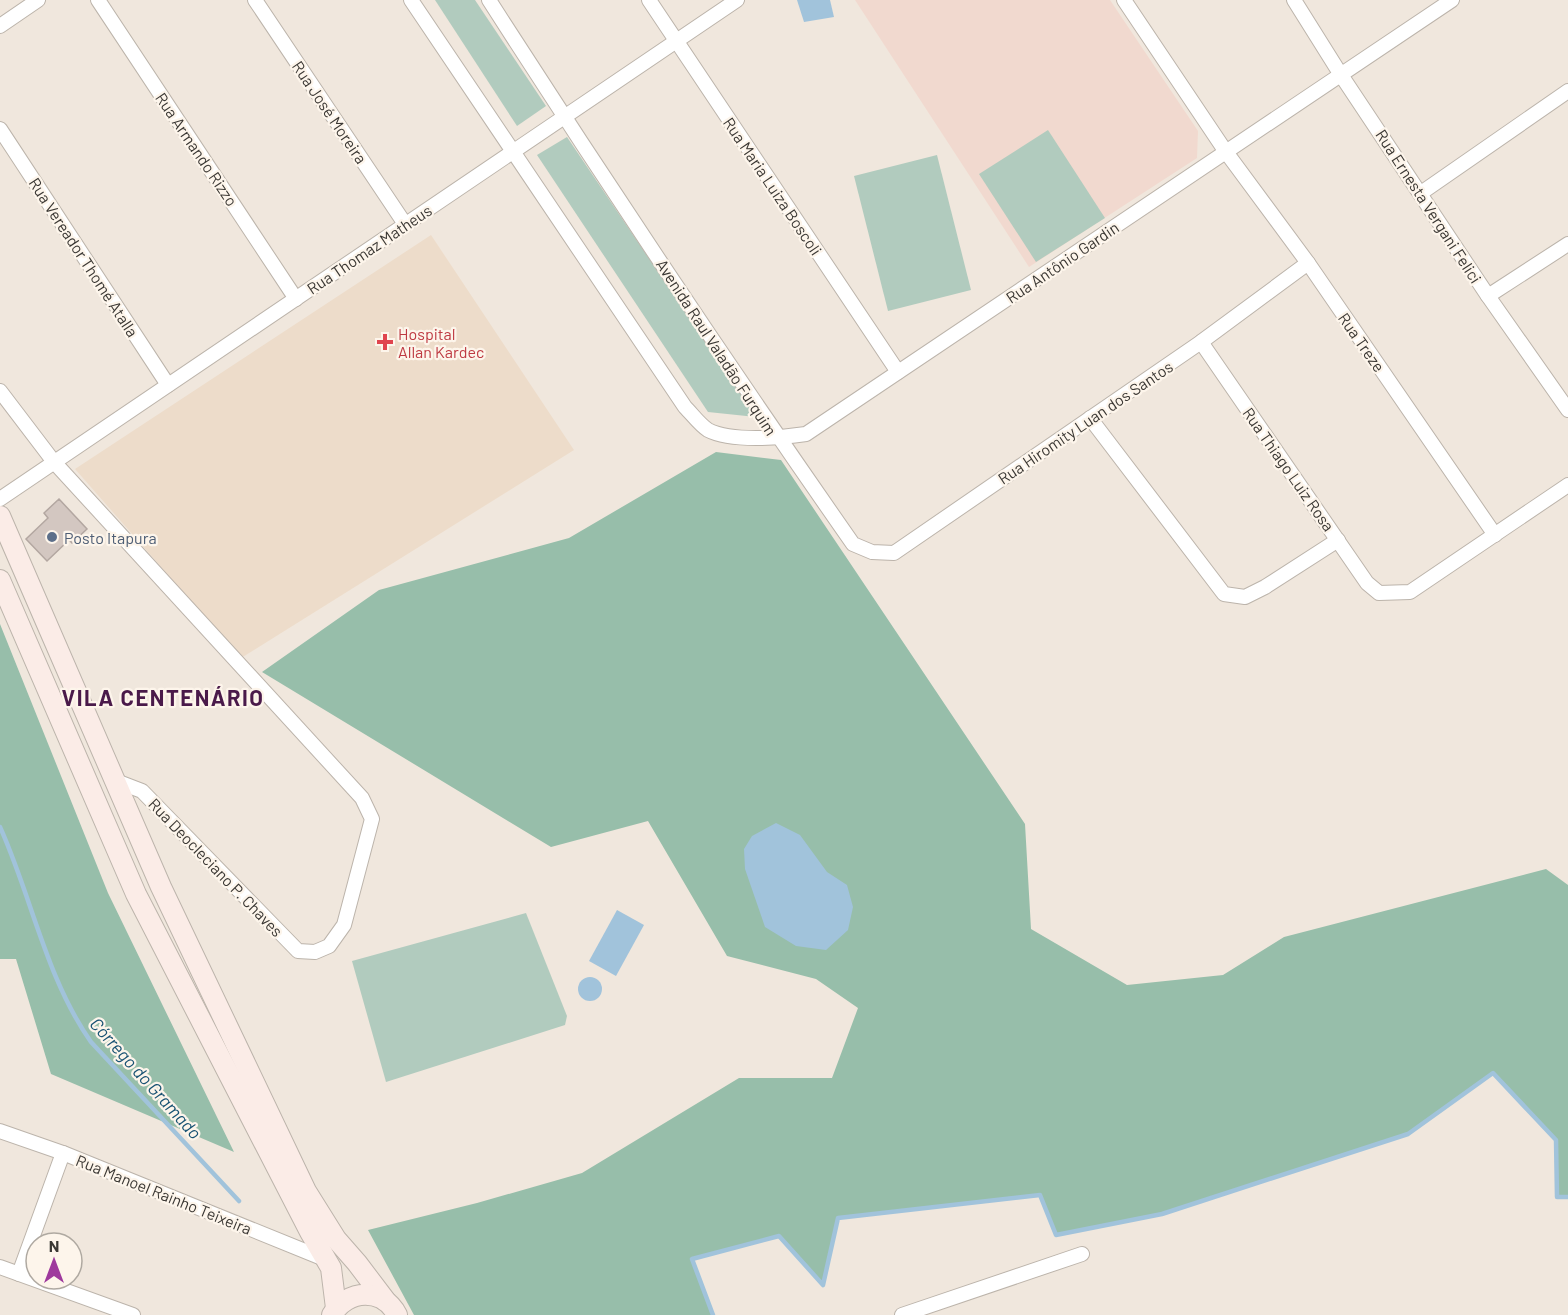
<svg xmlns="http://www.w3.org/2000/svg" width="1568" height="1315" viewBox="0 0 1568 1315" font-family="Barlow,sans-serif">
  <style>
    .education { fill: #f1d9cf }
    .medical { fill: #eddcca }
    .green { fill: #b1cbbe }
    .forest { fill: #97beaa }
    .water { fill: #a1c3db }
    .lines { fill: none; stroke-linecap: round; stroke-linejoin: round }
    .stream { stroke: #a1c3db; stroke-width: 4.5 }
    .building { fill: #d3c7c1; stroke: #b3a7a1; stroke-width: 1.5 }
    .minor-casing { stroke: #bcb4ab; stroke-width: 16 }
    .secondary-casing { stroke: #bcb4ab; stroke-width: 22 }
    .minor { stroke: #fff; stroke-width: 14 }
    .secondary { stroke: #fbece7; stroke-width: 20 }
    .health-dot { fill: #e0444e; stroke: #fdf5eb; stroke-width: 2 }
    .service-dot { fill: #5c6f8a; stroke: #fdf5eb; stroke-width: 2 }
    .labels { text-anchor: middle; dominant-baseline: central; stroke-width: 4.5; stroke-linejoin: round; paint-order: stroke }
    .street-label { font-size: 16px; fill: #3a3733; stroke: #fdf5eb }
    .health-label { font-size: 16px; fill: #be3a42; stroke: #fdf5eb; text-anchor: start }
    .service-label { font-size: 16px; fill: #4e5e75; stroke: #fdf5eb; text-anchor: start }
    .water-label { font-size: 18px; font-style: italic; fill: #185273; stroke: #fdf5eb }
    .district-label { font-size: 22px; font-weight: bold; letter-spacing: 1.5px; fill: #4a1a4a; stroke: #fdf5eb }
  </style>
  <rect width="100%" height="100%" fill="#f0e7dd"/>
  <polygon class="education" points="855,0 1110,0 1198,131 1197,158 1029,267"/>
  <polygon class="medical" points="431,235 574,450 241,658 75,469"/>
  <g class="green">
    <polygon points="435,0 475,0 546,106 517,126"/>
    <polygon points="1048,130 1105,218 1036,262 979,174"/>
    <polygon points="567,137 756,417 708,412 537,155"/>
    <polygon points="937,155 971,290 888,311 854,176"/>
    <polygon points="526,913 567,1016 565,1025 386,1082 352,961"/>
  </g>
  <g class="forest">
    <polygon points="716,452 781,460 1025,824 1031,929 1127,985 1223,975 1284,937 1546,869 1568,885 1568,1197 1557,1197 1556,1140 1493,1074 1408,1134 1162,1214 1056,1235 1039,1195 838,1218 823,1285 779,1236 692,1259 713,1315 414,1315 368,1230 477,1203 582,1173 739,1078 832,1078 858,1008 816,979 727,956 648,821 551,847 262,672 379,590 569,538"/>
    <polygon points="0,624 108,893 234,1152 51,1074 16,959 0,959"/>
  </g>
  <g class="water">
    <polygon points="797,0 830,0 834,17 804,22"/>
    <polygon points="776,823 800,835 827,872 847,885 853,907 848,930 826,950 796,946 765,927 745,869 744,849 752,836"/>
    <polygon points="617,910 644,925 616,976 589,961"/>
    <circle cx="590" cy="989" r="12"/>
  </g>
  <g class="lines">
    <g class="stream">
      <path d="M0,827C32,898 46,978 91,1042L239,1201"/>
      <polyline points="713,1315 692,1259 779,1236 823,1285 838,1218 1040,1195 1056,1235 1162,1214 1408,1134 1493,1073 1556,1140 1557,1197 1568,1197"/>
    </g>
  </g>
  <polygon class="building" points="59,499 87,529 72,543 69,540 47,561 26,539 48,518 44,513"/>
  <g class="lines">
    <defs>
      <g id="minor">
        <polyline points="98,0 296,299"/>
        <polyline points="255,0 405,224"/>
        <path d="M411,0L685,407C692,414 700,425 708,430C731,442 780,438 806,434L1452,0"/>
        <path d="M489,0C607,184 728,365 853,544L872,552L894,553L1201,342L1308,263"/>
        <polyline points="649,0 898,372"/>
        <polyline points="1124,0 1226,152 1308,263 1495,535"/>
        <polyline points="1294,0 1341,75 1488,296 1568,410"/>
        <polyline points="0,26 38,0"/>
        <polyline points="0,129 168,385"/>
        <polyline points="1421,193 1568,91"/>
        <polyline points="1488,296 1568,244"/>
        <polyline points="1201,342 1367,583 1379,593 1410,592 1568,485"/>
        <polyline points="0,391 54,462 362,798 372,819 344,925 329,946 315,952 298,951 142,791 116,781"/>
        <polyline points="1090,418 1224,594 1245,597 1265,587 1338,540"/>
        <polyline points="0,499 737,0"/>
        <polyline points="0,1131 63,1153 327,1260"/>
        <polyline points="0,1267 133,1315"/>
        <polyline points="19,1274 63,1153"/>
        <polyline points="902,1315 1082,1254"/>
      </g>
      <g id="secondary">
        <polyline points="0,516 161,887 306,1191 336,1239 357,1263 385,1300"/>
        <polyline points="0,580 136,894 310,1232 331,1268 336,1308"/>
        <path d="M332,1315C347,1289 383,1287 397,1315"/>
      </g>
    </defs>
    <use href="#minor" class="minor-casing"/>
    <use href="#secondary" class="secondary-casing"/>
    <use href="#minor" class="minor"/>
    <use href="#secondary" class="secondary"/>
  </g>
  <path class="health-dot" d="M382 333h6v6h6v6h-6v6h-6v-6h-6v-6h6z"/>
  <circle class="service-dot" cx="52" cy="537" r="6"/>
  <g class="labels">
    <g class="street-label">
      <text transform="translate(330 112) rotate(56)">Rua José Moreira</text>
      <text transform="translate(197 149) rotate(56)">Rua Armando Rizzo</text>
      <text transform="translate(773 186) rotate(56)">Rua Maria Luiza Boscoli</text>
      <text transform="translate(1429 206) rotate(57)">Rua Ernesta Vergani Felici</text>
      <text transform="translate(369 249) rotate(-34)">Rua Thomaz Matheus</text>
      <text transform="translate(84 257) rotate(57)">Rua Vereador Thomé Atalla</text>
      <text transform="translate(1062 262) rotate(-34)">Rua Antônio Gardin</text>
      <text transform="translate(1362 342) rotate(55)">Rua Treze</text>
      <text transform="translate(717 347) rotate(57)">Avenida Raul Valadão Furquim</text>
      <text transform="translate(1085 422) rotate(-34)">Rua Hiromity Luan dos Santos</text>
      <text transform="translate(1289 469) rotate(55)">Rua Thiago Luiz Rosa</text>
      <text transform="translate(216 867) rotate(46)">Rua Deocleciano P. Chaves</text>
      <text transform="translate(164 1194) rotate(22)">Rua Manoel Rainho Teixeira</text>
    </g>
    <g class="health-label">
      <text x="398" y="333">Hospital<tspan x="398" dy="18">Allan Kardec</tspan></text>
    </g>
    <g class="service-label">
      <text x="64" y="537">Posto Itapura</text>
    </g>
    <g class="water-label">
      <text transform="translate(146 1078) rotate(48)">Córrego do Gramado</text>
    </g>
    <g class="district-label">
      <text x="163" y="697">VILA CENTENÁRIO</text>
    </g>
  </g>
  <g transform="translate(54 1261)"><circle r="28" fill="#fdf5eb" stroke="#afa9a1" stroke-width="1.5"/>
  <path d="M0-4.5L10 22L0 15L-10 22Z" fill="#9e399d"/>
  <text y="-9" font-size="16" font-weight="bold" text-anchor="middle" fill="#3a3733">N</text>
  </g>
</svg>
